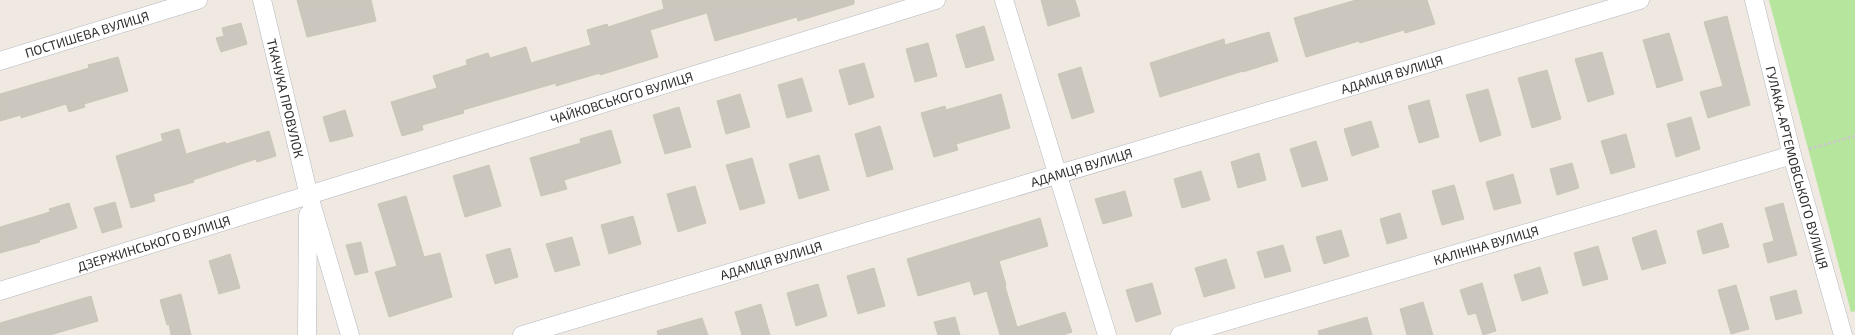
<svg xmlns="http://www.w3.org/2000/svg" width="1855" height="335" viewBox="0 0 1855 335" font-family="'Exo 2',sans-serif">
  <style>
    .green { fill: #b6e59e }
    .building { fill: #cbc7bf; stroke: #cbc5ba }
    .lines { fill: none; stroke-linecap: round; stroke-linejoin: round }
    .minor-casing { stroke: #b4b7c1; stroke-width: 19 }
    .path { stroke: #c9c9c9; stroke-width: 2.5; stroke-dasharray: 3 2; stroke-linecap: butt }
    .minor { stroke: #fff; stroke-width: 18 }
    .labels { text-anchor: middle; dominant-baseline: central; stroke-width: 3.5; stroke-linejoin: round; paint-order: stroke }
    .street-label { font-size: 13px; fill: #2e2e2e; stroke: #fff }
  </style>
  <rect width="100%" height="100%" fill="#efe9e1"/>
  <polygon class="green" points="1769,0 1855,0 1855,311 1851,312"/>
  <g class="building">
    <polygon points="297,0 371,0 376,21 307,37"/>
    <polygon points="662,0 854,0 854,4 798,21 797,17 715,41 707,13 650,30 658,57 600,75 600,73 556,86 556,83 463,110 464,113 422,125 423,130 402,136 391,102 437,88 433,76 467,65 466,60 488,53 490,58 526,47 531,63 591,45 587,30 607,24 608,27 664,9"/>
    <polygon points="1041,0 1075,0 1080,16 1048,26"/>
    <polygon points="1356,0 1427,0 1435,24 1405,33 1404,30 1360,43 1359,41 1306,57 1294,18"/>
    <polygon points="1727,16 1750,105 1708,118 1700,92 1723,86 1704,22"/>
    <polygon points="241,23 247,44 221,52 216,38 224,36 222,28"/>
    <polygon points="984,26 994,60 966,68 956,35"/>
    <polygon points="1269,32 1278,61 1243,72 1243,71 1160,97 1150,63 1224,39 1225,45"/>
    <polygon points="1669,33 1683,80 1657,88 1643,40"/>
    <polygon points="928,43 937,76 915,82 906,49"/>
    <polygon points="1602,52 1614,94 1588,102 1575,59"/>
    <polygon points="118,57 128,91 84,104 85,107 69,112 66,104 21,118 21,115 0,121 0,94 89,68 88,65"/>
    <polygon points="864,63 874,97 849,105 839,70"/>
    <polygon points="1081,67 1094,112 1072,119 1058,74"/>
    <polygon points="1547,70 1561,119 1532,128 1518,78"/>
    <polygon points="802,78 812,111 787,118 778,85"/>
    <polygon points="1488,89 1501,135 1480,142 1466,95"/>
    <polygon points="740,94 750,127 726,134 717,101"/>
    <polygon points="1001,94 1010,128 956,144 958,150 934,157 921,113 945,106 946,110"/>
    <polygon points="1429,100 1439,137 1419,143 1408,106"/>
    <polygon points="679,107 691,147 665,154 653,115"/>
    <polygon points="345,110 353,136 330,142 323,117"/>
    <polygon points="1691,117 1700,149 1676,157 1667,124"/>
    <polygon points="1371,121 1379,147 1352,156 1344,129"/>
    <polygon points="880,126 893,169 867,177 855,134"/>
    <polygon points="179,129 186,154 225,142 226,144 269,131 276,156 257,162 256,159 193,180 194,182 153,194 155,201 131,208 116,156 163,141 161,134"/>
    <polygon points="611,130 621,163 564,180 567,189 541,196 530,158 581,143 580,139"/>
    <polygon points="1626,134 1635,167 1611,174 1601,141"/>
    <polygon points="1316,141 1328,180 1302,187 1290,149"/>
    <polygon points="1259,153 1266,180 1238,188 1231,162"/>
    <polygon points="819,155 829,190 799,199 789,164"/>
    <polygon points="752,158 765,203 740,210 726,165"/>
    <polygon points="1572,163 1579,188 1557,195 1550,169"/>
    <polygon points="489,165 501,206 465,217 453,176"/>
    <polygon points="1201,171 1210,200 1182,208 1174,179"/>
    <polygon points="1513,174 1521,203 1494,210 1486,182"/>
    <polygon points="1454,185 1464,219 1442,225 1432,191"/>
    <polygon points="695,186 706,223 678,232 667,194"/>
    <polygon points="1125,191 1132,216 1103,224 1095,199"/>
    <polygon points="406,196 424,257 440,253 452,297 389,317 375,272 397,266 378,204"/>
    <polygon points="115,202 122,227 102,233 94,208"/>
    <polygon points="69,203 77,228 39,240 40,242 0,253 0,227 50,212 49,209"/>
    <polygon points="1783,203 1797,255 1768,263 1763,244 1774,241 1765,208"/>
    <polygon points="1400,213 1407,238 1387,244 1380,219"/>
    <polygon points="633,216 641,244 609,254 601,225"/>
    <polygon points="1040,218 1048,246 999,261 1006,285 1005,286 1017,327 1065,312 1072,332 1063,335 1000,335 987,291 974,295 970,281 918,296 907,259"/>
    <polygon points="1722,223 1729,247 1703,254 1697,231"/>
    <polygon points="1341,230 1349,256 1324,264 1316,237"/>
    <polygon points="1656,230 1666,263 1642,270 1632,238"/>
    <polygon points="572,237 580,265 555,272 546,244"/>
    <polygon points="361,242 368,272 355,275 346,245"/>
    <polygon points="1283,245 1291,271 1265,278 1257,252"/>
    <polygon points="1598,246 1608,279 1583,286 1574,253"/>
    <polygon points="510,248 518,277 495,284 486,255"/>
    <polygon points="230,254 240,288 219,294 209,261"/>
    <polygon points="1226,259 1235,288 1204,297 1195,268"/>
    <polygon points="1540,267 1548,293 1522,301 1514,275"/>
    <polygon points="874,268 885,306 858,314 847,276"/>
    <polygon points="1152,283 1161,314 1136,322 1126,290"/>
    <polygon points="1482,283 1496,331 1483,335 1476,313 1468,315 1460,290"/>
    <polygon points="818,284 827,316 796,326 787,293"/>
    <polygon points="1736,285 1749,329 1731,334 1718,290"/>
    <polygon points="1796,290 1802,313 1776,320 1770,297"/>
    <polygon points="181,294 191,335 171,335 169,324 167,325 160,300"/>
    <polygon points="91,296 98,321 50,335 0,335 0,323"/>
    <polygon points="1423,302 1433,335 1407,335 1400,309"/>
    <polygon points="761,304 770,335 742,335 735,312"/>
    <polygon points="955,317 960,335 938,335 934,322"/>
    <polygon points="1367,317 1372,335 1319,335 1318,331"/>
    <polygon points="702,318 708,335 658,335 657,331"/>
  </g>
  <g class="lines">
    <defs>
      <g id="minor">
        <path id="s1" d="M262,0L309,196L350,335"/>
        <polyline points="1004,0 1107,335"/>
        <path id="s2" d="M1754,0L1792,155L1843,335"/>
        <path id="s3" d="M0,61L198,0"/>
        <path id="s4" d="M0,291L936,0"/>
        <polyline points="307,335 308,215"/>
        <path id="s5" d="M522,335L1640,0"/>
        <path id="s6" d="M1180,335L1792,155"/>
      </g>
    </defs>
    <use href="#minor" class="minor-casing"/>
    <polyline class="path" points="1809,149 1855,136"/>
    <use href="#minor" class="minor"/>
  </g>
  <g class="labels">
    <g class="street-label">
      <text stroke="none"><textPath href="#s3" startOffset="91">ПОСТИШЕВА ВУЛИЦЯ</textPath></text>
      <text stroke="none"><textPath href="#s5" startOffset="908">АДАМЦЯ ВУЛИЦЯ</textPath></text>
      <text stroke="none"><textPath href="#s1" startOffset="101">ТКАЧУКА ПРОВУЛОК</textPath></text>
      <text stroke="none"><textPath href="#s4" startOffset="651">ЧАЙКОВСЬКОГО ВУЛИЦЯ</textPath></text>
      <text stroke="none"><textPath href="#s5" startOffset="584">АДАМЦЯ ВУЛИЦЯ</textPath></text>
      <text stroke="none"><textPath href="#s2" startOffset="173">ГУЛАКА-АРТЕМОВСЬКОГО ВУЛИЦЯ</textPath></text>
      <text stroke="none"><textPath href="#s4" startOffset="161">ДЗЕРЖИНСЬКОГО ВУЛИЦЯ</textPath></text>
      <text stroke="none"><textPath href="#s6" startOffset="319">КАЛІНІНА ВУЛИЦЯ</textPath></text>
      <text stroke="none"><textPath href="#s5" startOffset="260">АДАМЦЯ ВУЛИЦЯ</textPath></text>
    </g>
  </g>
</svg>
